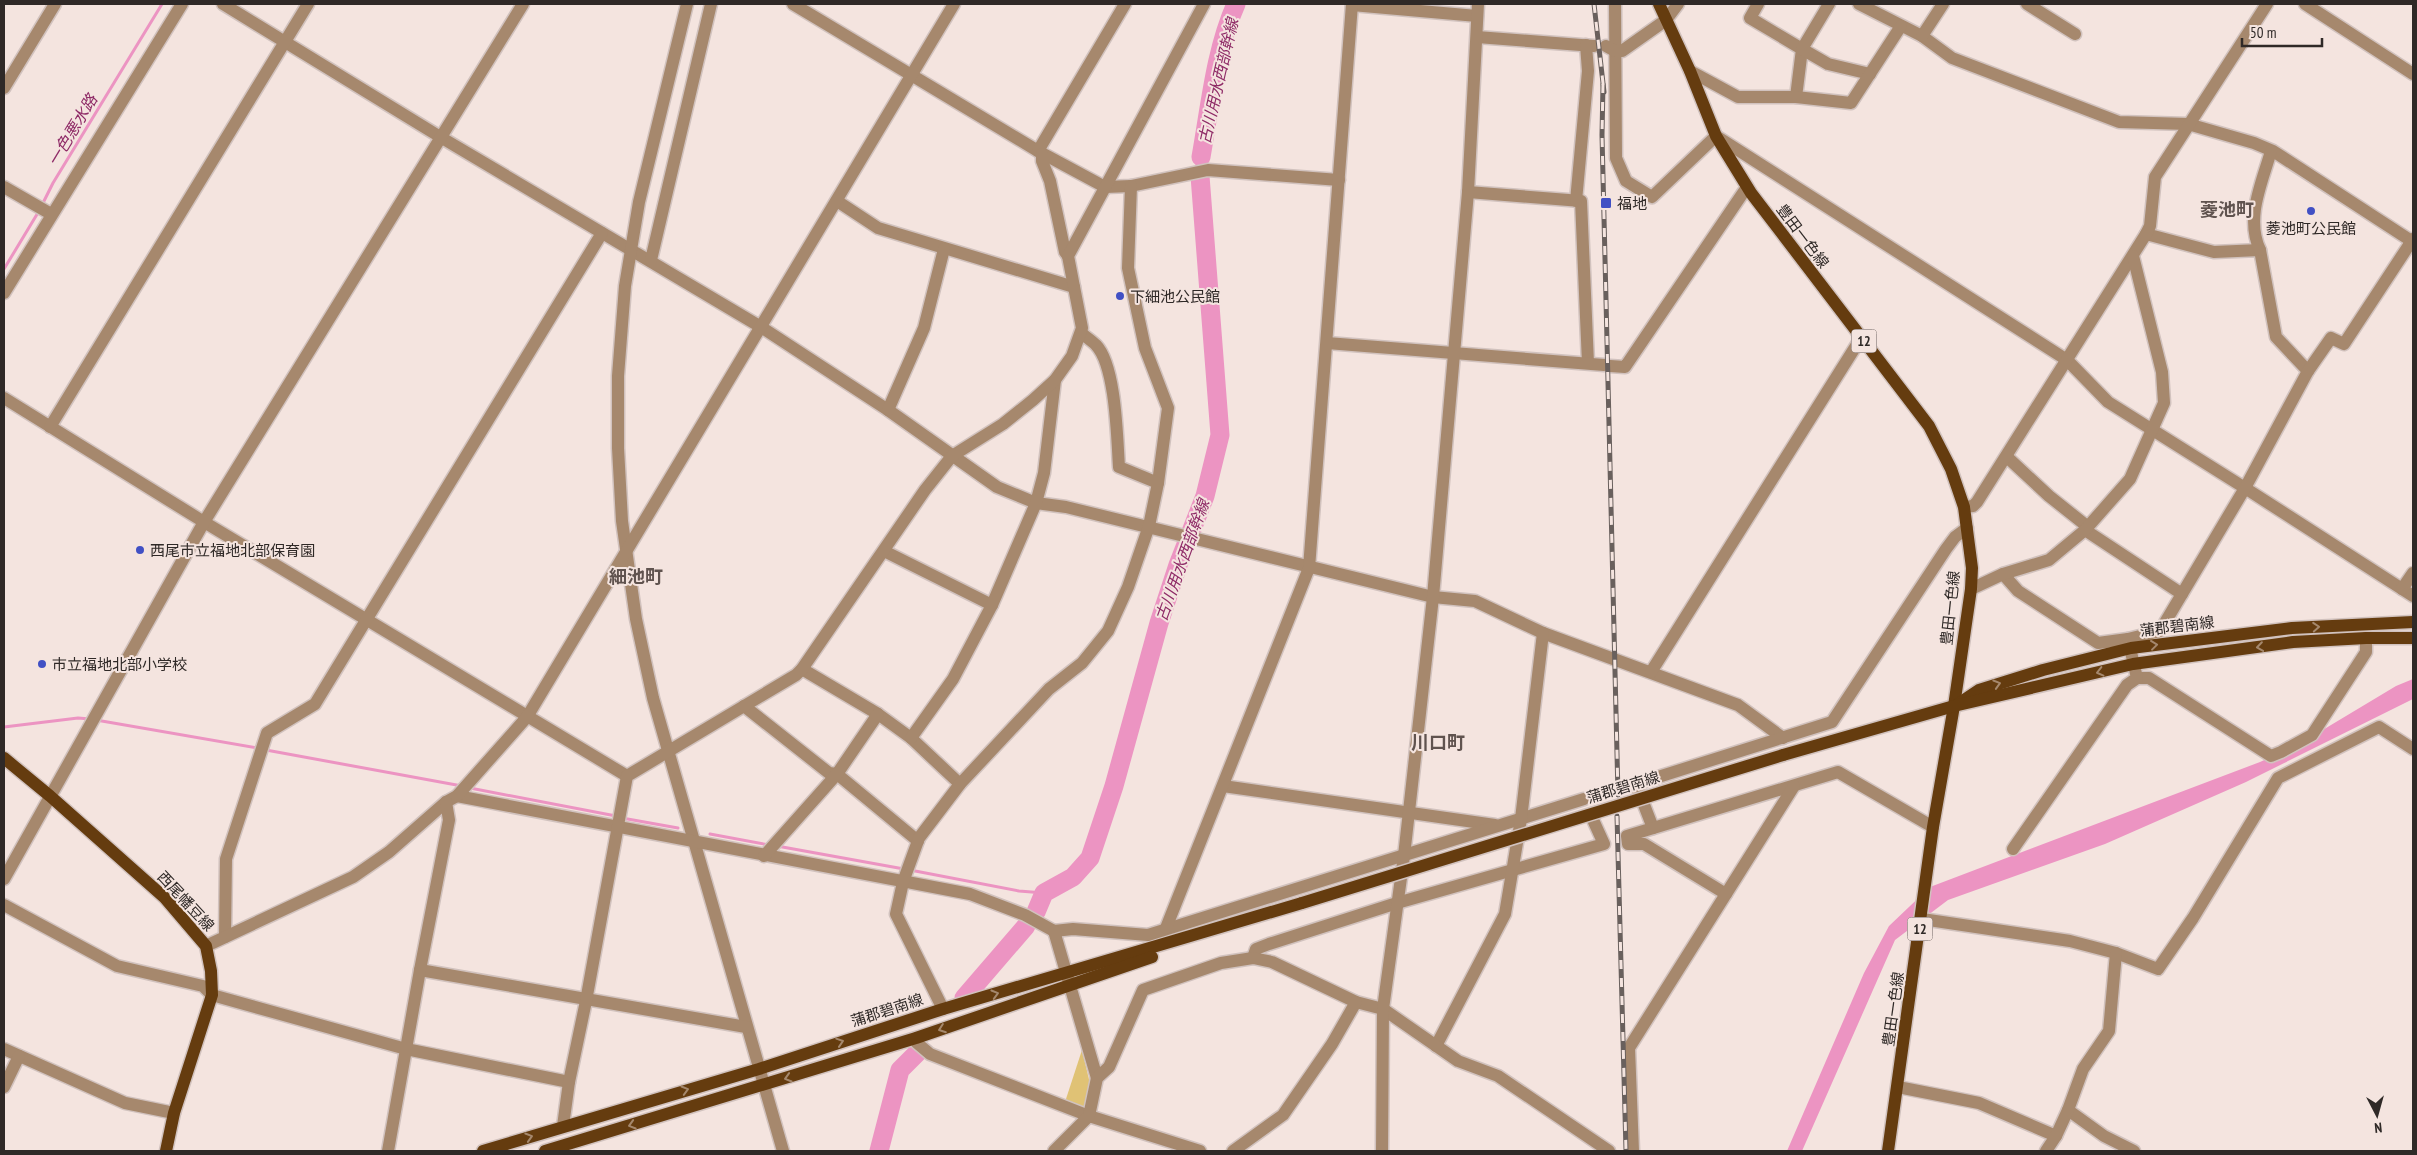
<svg xmlns="http://www.w3.org/2000/svg" width="2417" height="1155" viewBox="0 0 2417 1155" font-family="'PT Sans Narrow','Noto Sans JP',sans-serif">
  <style>
    .green { fill: #e0c275 }
    .water { fill: #ec94c2 }
    .lines { fill: none; stroke-linecap: round; stroke-linejoin: round }
    .stream { stroke: #ec94c2; stroke-width: 3 }
    .river { stroke: #ec94c2; stroke-width: 19 }
    .minor-casing { stroke: #d1c2be; stroke-width: 15 }
    .major-casing { stroke: #d1c2be; stroke-width: 15 }
    .minor { stroke: #a6886d; stroke-width: 12 }
    .major { stroke: #653c0f; stroke-width: 12 }
    .rail-casing { stroke: #69605d; stroke-width: 5 }
    .rail { stroke: #f4e4df; stroke-width: 3; stroke-dasharray: 9; stroke-linecap: butt }
    .major-bridge-casing { stroke: #d1c2be; stroke-width: 15; stroke-linecap: butt }
    .major-bridge { stroke: #653c0f; stroke-width: 12 }
    .oneway { stroke: #a5886d }
    .poi-dot { fill: #4150c4; stroke: #f4e4df; stroke-width: 2 }
    .labels { text-anchor: middle; dominant-baseline: central; stroke-width: 4; stroke-linejoin: round; paint-order: stroke }
    .shield { fill: #f4e4df; stroke: #6a615e; stroke-width: 1 }
    .shield-label { font-size: 14px; font-weight: bold; fill: #2f2927 }
    .poi-label { font-size: 15px; fill: #2f2927; stroke: #f4e4df; text-anchor: start }
    .street-label { font-size: 15px; fill: #2f2927; stroke: #f4e4df }
    .water-label { font-size: 16px; font-style: italic; fill: #8f2b67; stroke: #f4e4df }
    .quarter-label { font-size: 18px; font-weight: bold; fill: #60534f; stroke: #f4e4df }
  </style>
  <rect width="100%" height="100%" fill="#f4e4df"/>
  <polygon class="green" points="1082,1050 1092,1092 1087,1111 1065,1102"/>
  <polygon class="water" points="2413,679 2413,699 2246,782 2105,844 1948,900 1895,940 1802,1151 1787,1151 1864,973 1889,926 1930,887 2260,762 2301,743 2396,686"/>
  <g class="lines">
    <g class="stream">
      <polyline points="42,205 53,183 162,4"/>
      <polyline points="4,269 39,211"/>
      <polyline points="96,720 258,748"/>
      <polyline points="4,727 78,718 90,719"/>
      <polyline points="266,750 462,786"/>
      <polyline points="470,788 616,816"/>
      <polyline points="622,818 678,828"/>
      <polyline points="710,834 769,845"/>
      <polyline points="777,846 904,869"/>
      <polyline points="910,870 1019,891 1044,893"/>
    </g>
    <g class="river">
      <path d="M1201,157C1210,107 1215,51 1236,4"/>
      <polyline points="1036,912 1044,893 1073,877 1090,858 1114,786 1159,623 1178,565 1205,496 1220,435 1200,176"/>
      <polyline points="964,998 1026,926"/>
      <polyline points="879,1151 900,1070 918,1052"/>
    </g>
    <defs>
      <g id="minor">
        <polyline points="223,4 442,138 761,327 888,410 997,487 1036,503 1066,507 1433,597 1475,601 1543,633 1738,705 1783,738"/>
        <polyline points="687,4 639,202 625,286 618,376 618,448 622,521 636,619 653,698 783,1151"/>
        <polyline points="793,4 1038,151 1105,187 1131,186 1208,170 1339,180"/>
        <polyline points="1615,4 1616,158 1626,181 1652,197 1716,136 2067,360 2108,402 2245,488 2413,596"/>
        <polyline points="1758,4 1750,18 1802,49 1796,97"/>
        <polyline points="1829,4 1802,49 1828,64 1870,74"/>
        <polyline points="1859,4 1922,36 1952,58 2119,122 2188,124 2254,143 2273,151 2413,242"/>
        <polyline points="2027,4 2075,34"/>
        <polyline points="2305,4 2413,74"/>
        <polyline points="1352,5 1477,16"/>
        <polyline points="1922,36 1943,4"/>
        <polyline points="1477,37 1594,46"/>
        <polyline points="1606,46 1615,51 1622,51 1666,20 1678,4"/>
        <polyline points="1690,71 1738,97 1796,97 1851,103 1901,26"/>
        <polyline points="4,88 55,4"/>
        <polyline points="1038,151 1125,4"/>
        <polyline points="1042,154 1042,161 1050,181 1065,252 1068,256"/>
        <polyline points="1131,186 1128,268 1145,348 1168,408 1158,483"/>
        <polyline points="4,187 51,214"/>
        <polyline points="1468,192 1581,201 1588,363"/>
        <polyline points="837,201 878,228 1074,287"/>
        <polyline points="1576,201 1588,71 1586,45"/>
        <polyline points="2146,234 2214,252 2260,250 2276,337 2308,371"/>
        <path d="M2260,250C2245,218 2262,183 2271,151"/>
        <polyline points="651,260 711,4"/>
        <polyline points="4,293 182,4"/>
        <polyline points="1327,343 1604,365"/>
        <polyline points="1610,366 1625,367 1747,187"/>
        <polyline points="4,398 204,522 627,776"/>
        <polyline points="888,410 924,328 944,249"/>
        <polyline points="50,427 308,4"/>
        <polyline points="2007,457 2049,496 2088,527"/>
        <polyline points="1964,507 1973,506 1977,502 2146,234 2150,226 2155,177 2267,4"/>
        <polyline points="2085,530 2182,594"/>
        <polyline points="884,551 992,605"/>
        <polyline points="2003,574 2018,591 2098,643 2128,639"/>
        <polyline points="1971,589 2003,574 2049,560 2085,530 2130,479 2164,403 2162,372 2133,256"/>
        <polyline points="2402,589 2413,573"/>
        <polyline points="802,669 878,714 911,738 960,784"/>
        <polyline points="1651,672 1861,338"/>
        <polyline points="2137,678 2149,678 2271,756 2281,752 2312,735 2366,652 2366,638"/>
        <polyline points="744,706 829,773 837,774 918,841"/>
        <polyline points="911,738 953,679 992,605 1036,503 1044,473 1055,380"/>
        <polyline points="1223,786 1495,825"/>
        <polyline points="457,796 970,894 1025,915 1054,931 1073,929 1148,935 1584,799"/>
        <polyline points="1653,828 1636,784 1832,722 1946,549 1955,537 1967,528"/>
        <polyline points="2013,849 2127,685 2137,678 2128,639 2160,631 2245,488 2308,371 2331,338 2344,344 2413,239"/>
        <polyline points="764,856 837,774 878,714"/>
        <polyline points="4,879 204,522 523,4"/>
        <polyline points="1726,894 1644,844 1628,844 1627,836 1838,772 1933,827"/>
        <polyline points="4,905 117,966 203,986 212,995 406,1049 569,1082"/>
        <polyline points="1922,919 2070,941 2116,953 2158,969 2193,918 2278,778 2379,727 2413,749"/>
        <polyline points="1166,928 1309,568 1352,4"/>
        <polyline points="1054,931 1097,1078"/>
        <polyline points="225,937 226,859 267,733 315,704 602,233"/>
        <polyline points="206,946 353,877 389,852 446,802 457,796 527,717 954,4"/>
        <polyline points="1253,958 1256,949 1269,944 1397,903 1604,844 1594,822"/>
        <polyline points="420,970 746,1027"/>
        <path d="M943,1009L896,914L903,882L919,838L960,784L1049,689L1082,663L1108,631L1128,587L1149,526L1158,483L1119,467C1117,438 1116,366 1096,345C1092,341 1086,337 1081,333"/>
        <polyline points="916,1038 917,1043 930,1054 1089,1116 1200,1151"/>
        <polyline points="1436,1046 1505,914 1521,819 1543,633"/>
        <polyline points="4,1049 125,1103 174,1113"/>
        <polyline points="4,1087 19,1056"/>
        <polyline points="1898,1087 1979,1103 2056,1136"/>
        <polyline points="2068,1110 2104,1136 2134,1151"/>
        <polyline points="563,1126 569,1082 586,1001 627,776 796,675 802,669 925,490 952,456 1003,424 1033,400 1055,380 1072,356 1082,328 1068,256 1204,4"/>
        <polyline points="388,1151 420,970 449,820 446,802"/>
        <polyline points="1054,1151 1089,1116 1097,1078 1109,1067 1143,990 1221,963 1253,958 1272,962 1356,1002 1383,1009 1458,1061 1498,1076 1609,1151"/>
        <polyline points="1233,1151 1283,1115 1332,1044 1356,1002"/>
        <polyline points="1382,1151 1383,1009 1404,856 1433,597 1468,192 1478,4"/>
        <polyline points="1633,1151 1629,1048 1794,786"/>
        <polyline points="2046,1151 2056,1136 2068,1110 2083,1069 2109,1031 2116,953"/>
      </g>
      <g id="major">
        <polyline points="1659,4 1690,71 1716,136 1751,193 1929,426 1951,469 1964,507 1972,568 1971,589 1954,706 1933,827 1888,1151"/>
        <polyline points="1958,704 1979,690 2043,670 2131,648 2292,628 2413,622"/>
        <polyline points="1783,755 1954,706 2133,664 2293,642 2366,638 2413,638"/>
        <polyline points="4,758 50,796 165,898 206,946 211,971 212,995 174,1113 166,1151"/>
        <polyline points="483,1151 759,1069 943,1009 1302,903"/>
        <polyline points="545,1151 916,1038 1152,957"/>
      </g>
    </defs>
    <use href="#minor" class="minor-casing"/>
    <use href="#major" class="major-casing"/>
    <use href="#minor" class="minor"/>
    <use href="#major" class="major"/>
    <defs>
      <g id="rail">
        <polyline points="1594,4 1604,92"/>
        <polyline points="1603,84 1602,135 1618,795"/>
        <polyline points="1617,816 1626,1151"/>
      </g>
    </defs>
    <use href="#rail" class="rail-casing"/>
    <use href="#rail" class="rail"/>
    <defs>
      <polyline id="major-bridge" points="1302,903 1783,755"/>
    </defs>
    <use href="#major-bridge" class="major-bridge-casing"/>
    <use href="#major-bridge" class="major-bridge"/>
  </g>
  <defs><path id="oneway-chevron" d="M-2-3.5L2.5 0L-2 3.5" fill="none" stroke-width="1.6" stroke-linecap="round" stroke-linejoin="round" transform="scale(1.25)"/></defs>
  <g class="oneway">
    <use href="#oneway-chevron" transform="translate(2316 627) rotate(-4)"/>
    <use href="#oneway-chevron" transform="translate(2154 645) rotate(-7)"/>
    <use href="#oneway-chevron" transform="translate(2260 647) rotate(172)"/>
    <use href="#oneway-chevron" transform="translate(2100 672) rotate(166)"/>
    <use href="#oneway-chevron" transform="translate(1997 684) rotate(-17)"/>
    <use href="#oneway-chevron" transform="translate(995 994) rotate(-16)"/>
    <use href="#oneway-chevron" transform="translate(942 1029) rotate(160)"/>
    <use href="#oneway-chevron" transform="translate(840 1042) rotate(-18)"/>
    <use href="#oneway-chevron" transform="translate(788 1078) rotate(163)"/>
    <use href="#oneway-chevron" transform="translate(685 1090) rotate(-16)"/>
    <use href="#oneway-chevron" transform="translate(632 1125) rotate(163)"/>
    <use href="#oneway-chevron" transform="translate(529 1137) rotate(-17)"/>
  </g>
  <g class="poi-dot">
    <rect x="1600" y="197" width="12" height="12" rx="2.5"/>
    <circle cx="2311" cy="211" r="5"/>
    <circle cx="1120" cy="296" r="5"/>
    <circle cx="140" cy="550" r="5"/>
    <circle cx="42" cy="664" r="5"/>
  </g>
  <g class="labels">
    <g class="shield">
      <rect x="1851.5" y="329.5" width="25" height="23" rx="4"/>
      <rect x="1907.5" y="917.5" width="25" height="23" rx="4"/>
    </g>
    <g class="shield-label">
      <text x="1864" y="341">12</text>
      <text x="1920" y="929">12</text>
    </g>
    <g class="poi-label">
      <text x="1617" y="203">福地</text>
      <text x="2311" y="228" text-anchor="middle">菱池町公民館</text>
      <text x="1130" y="296">下細池公民館</text>
      <text x="150" y="550">西尾市立福地北部保育園</text>
      <text x="52" y="664">市立福地北部小学校</text>
    </g>
    <g class="street-label">
      <text transform="translate(1803 236) rotate(53)">豊田一色線</text>
      <text transform="translate(1950 608) rotate(-84)">豊田一色線</text>
      <text transform="translate(2177 626) rotate(-7)">蒲郡碧南線</text>
      <text transform="translate(1623 787) rotate(-17)">蒲郡碧南線</text>
      <text transform="translate(186 901) rotate(47)">西尾幡豆線</text>
      <text transform="translate(1893 1009) rotate(-82)">豊田一色線</text>
      <text transform="translate(887 1010) rotate(-18)">蒲郡碧南線</text>
    </g>
    <g class="water-label">
      <text transform="translate(1218 81) rotate(-77)">古川用水西部幹線</text>
      <text transform="translate(72 130) rotate(-59)">一色悪水路</text>
      <text transform="translate(1182 560) rotate(-70)">古川用水西部幹線</text>
    </g>
    <g class="quarter-label">
      <text x="2227" y="209">菱池町</text>
      <text x="636" y="576">細池町</text>
      <text x="1438" y="742">川口町</text>
    </g>
  </g>
  <rect width="2417" height="1155" fill="none" stroke="#2f2927" stroke-width="10"/>
  <g transform="translate(2377 1115) rotate(174)" stroke="#f4e4df" stroke-width="4" paint-order="stroke">
  <path d="M0-4L9 19L0 12L-9 19Z" fill="#2f2927"/>
  <text y="-8" font-size="14" font-weight="bold" text-anchor="middle" fill="#2f2927">N</text>
  </g>
  <path d="M2242 38v8h80v-8" fill="none" stroke="#2f2927" stroke-width="2.5"/>
  <text x="2250" y="38" font-size="15" fill="#2f2927" stroke="#f4e4df" stroke-width="4" paint-order="stroke">50 m</text>
</svg>
